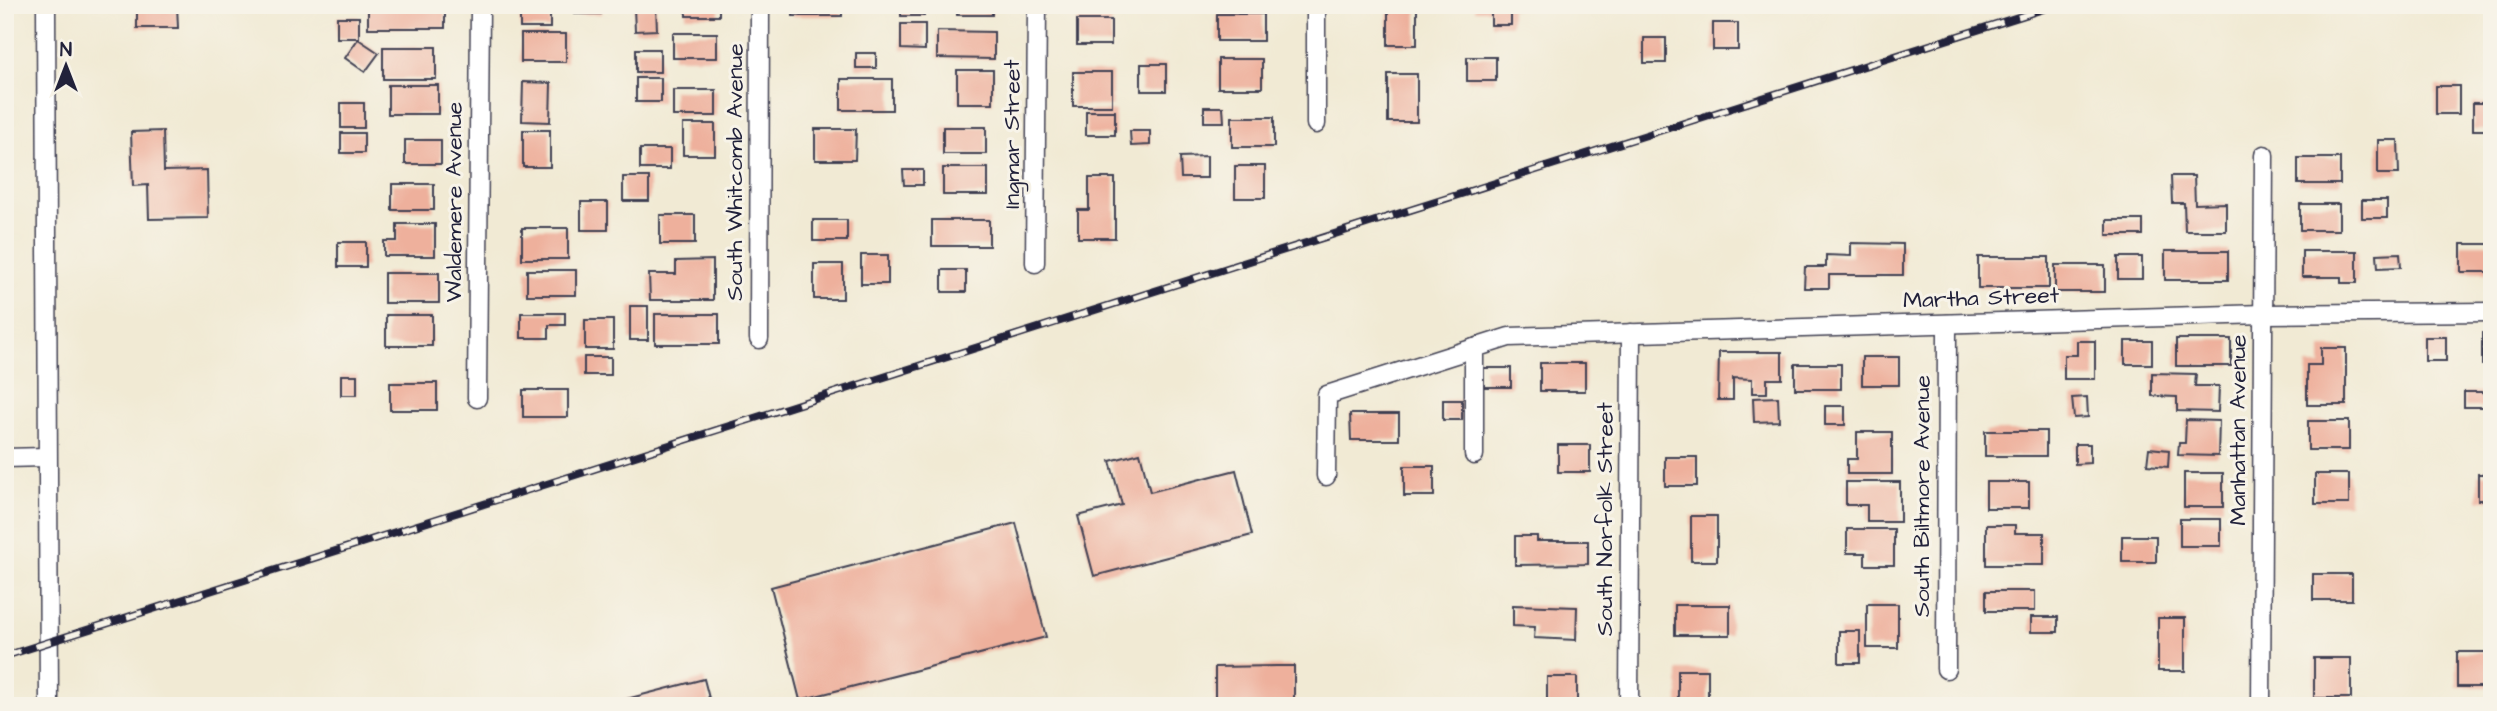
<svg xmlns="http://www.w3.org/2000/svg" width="2497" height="711" viewBox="0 0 2497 711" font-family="'Architects Daughter',sans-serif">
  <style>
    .building { fill: #eeb09c }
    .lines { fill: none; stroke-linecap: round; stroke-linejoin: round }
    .minor-casing { stroke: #414052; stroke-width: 21 }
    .minor { stroke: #fff; stroke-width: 18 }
    .rail-casing { stroke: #22223b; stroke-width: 8 }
    .rail { stroke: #f7f3e8; stroke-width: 5; stroke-dasharray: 16; stroke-linecap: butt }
    .labels { text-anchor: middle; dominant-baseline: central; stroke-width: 6; stroke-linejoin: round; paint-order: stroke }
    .street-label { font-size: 23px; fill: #22223b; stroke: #f7f3e8 }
  </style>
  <rect width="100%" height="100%" fill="#f7f3e8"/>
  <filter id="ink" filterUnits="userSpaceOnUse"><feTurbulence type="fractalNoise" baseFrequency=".0143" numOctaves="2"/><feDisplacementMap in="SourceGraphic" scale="14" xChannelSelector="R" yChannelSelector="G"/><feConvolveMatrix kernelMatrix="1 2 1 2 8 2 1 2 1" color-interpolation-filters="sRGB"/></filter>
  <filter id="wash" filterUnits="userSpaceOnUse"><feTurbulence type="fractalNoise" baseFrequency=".00686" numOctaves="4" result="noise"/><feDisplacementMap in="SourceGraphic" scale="28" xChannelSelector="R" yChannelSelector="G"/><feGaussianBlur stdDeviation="1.57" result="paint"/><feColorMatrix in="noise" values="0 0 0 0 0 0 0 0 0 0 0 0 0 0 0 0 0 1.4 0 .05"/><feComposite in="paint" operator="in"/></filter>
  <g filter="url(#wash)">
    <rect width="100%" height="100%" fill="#f1ead4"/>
    <g id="blocks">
      <g class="building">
        <polygon points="137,5 177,5 178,28 137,28"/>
        <rect x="368" y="5" width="77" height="23"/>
        <rect x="520" y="5" width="30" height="23"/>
        <rect x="575" y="5" width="26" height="9"/>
        <rect x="686" y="5" width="33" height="11"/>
        <rect x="793" y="5" width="49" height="11"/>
        <rect x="901" y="5" width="23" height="11"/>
        <rect x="957" y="5" width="35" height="10"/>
        <rect x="1134" y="5" width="37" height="4"/>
        <rect x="1388" y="5" width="29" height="40"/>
        <polygon points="1475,5 1521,5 1521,9 1511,9 1511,25 1491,25 1491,10 1475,10"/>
        <rect x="1560" y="5" width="51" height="3"/>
        <polygon points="634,7 656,7 657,30 635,31"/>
        <rect x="1217" y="14" width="46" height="27"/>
        <rect x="337" y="17" width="22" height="21"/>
        <rect x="1077" y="20" width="34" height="25"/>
        <rect x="1713" y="23" width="25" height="27"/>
        <polygon points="901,24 925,24 925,50 901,49"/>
        <polygon points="937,31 994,32 994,59 937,58"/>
        <rect x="673" y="33" width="44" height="25"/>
        <rect x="521" y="34" width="45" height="28"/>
        <rect x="1644" y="38" width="22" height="25"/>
        <polygon points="358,39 379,53 365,72 345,58"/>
        <rect x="383" y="47" width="53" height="32"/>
        <rect x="636" y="49" width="24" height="23"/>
        <rect x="856" y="53" width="20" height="15"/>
        <rect x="1467" y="57" width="29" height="24"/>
        <rect x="1218" y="59" width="44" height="29"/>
        <rect x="1141" y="64" width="25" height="27"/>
        <rect x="957" y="70" width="36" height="33"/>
        <rect x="5" y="71" width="4" height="31"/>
        <rect x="1073" y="72" width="39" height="34"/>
        <rect x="1388" y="74" width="29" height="48"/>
        <rect x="636" y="78" width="25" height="24"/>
        <rect x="841" y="79" width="51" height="31"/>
        <polygon points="523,82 551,83 550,122 522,121"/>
        <rect x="388" y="85" width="50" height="29"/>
        <rect x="2436" y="86" width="23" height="28"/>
        <rect x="673" y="90" width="43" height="26"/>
        <rect x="341" y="103" width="23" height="25"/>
        <rect x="2473" y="103" width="19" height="27"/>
        <polygon points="1204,107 1223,107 1224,122 1204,122"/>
        <rect x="1086" y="111" width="29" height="24"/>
        <rect x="1232" y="117" width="42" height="30"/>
        <rect x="683" y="124" width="32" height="31"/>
        <rect x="943" y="127" width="43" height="27"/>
        <polygon points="815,129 856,129 855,160 815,160"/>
        <rect x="523" y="130" width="27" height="37"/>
        <polygon points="163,131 164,171 207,170 208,218 149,219 148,185 133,186 131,132"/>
        <polygon points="1130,131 1150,131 1150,145 1131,146"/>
        <rect x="341" y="133" width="23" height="20"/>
        <rect x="405" y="140" width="36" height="24"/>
        <polygon points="2378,140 2398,140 2399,174 2378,174"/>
        <rect x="640" y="149" width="30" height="20"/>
        <polygon points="1207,156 1207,178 1181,178 1180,157"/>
        <rect x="2298" y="158" width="42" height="26"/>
        <rect x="1235" y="166" width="30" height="32"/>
        <rect x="943" y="168" width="45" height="27"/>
        <polygon points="903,170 923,170 923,185 904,185"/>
        <polygon points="2171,176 2194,176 2195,204 2226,203 2226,231 2185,231 2184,203 2172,203"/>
        <rect x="623" y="177" width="26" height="24"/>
        <polygon points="1089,178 1115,178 1115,238 1078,238 1078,210 1089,210"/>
        <rect x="392" y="184" width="42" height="26"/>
        <rect x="2362" y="200" width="25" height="18"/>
        <rect x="581" y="202" width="27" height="28"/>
        <rect x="2300" y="204" width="39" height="26"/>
        <rect x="660" y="215" width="35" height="29"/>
        <rect x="5" y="219" width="4" height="28"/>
        <rect x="813" y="220" width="34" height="21"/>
        <rect x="932" y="220" width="57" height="26"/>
        <rect x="2107" y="220" width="36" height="15"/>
        <polygon points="397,224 435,224 435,256 384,256 384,241 397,241"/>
        <rect x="522" y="228" width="46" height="31"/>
        <rect x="338" y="242" width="28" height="25"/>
        <polygon points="1851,243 1903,244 1903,275 1829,275 1829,288 1804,288 1805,267 1826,267 1826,255 1851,256"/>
        <rect x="2461" y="244" width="31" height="28"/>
        <rect x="2165" y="251" width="63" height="29"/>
        <polygon points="2302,251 2357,251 2357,283 2341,283 2341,277 2302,277"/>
        <polygon points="2400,253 2401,267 2378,268 2377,254"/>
        <rect x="861" y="255" width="27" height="29"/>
        <rect x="1978" y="257" width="71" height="31"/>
        <rect x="2118" y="257" width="24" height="22"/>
        <polygon points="713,260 713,300 650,300 649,274 676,274 676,261"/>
        <rect x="814" y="264" width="29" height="35"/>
        <rect x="2055" y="265" width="50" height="27"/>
        <rect x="527" y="270" width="49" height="25"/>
        <rect x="942" y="270" width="24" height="22"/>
        <rect x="384" y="273" width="55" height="30"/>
        <rect x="630" y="306" width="18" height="34"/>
        <polygon points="521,313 565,313 565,325 549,325 549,338 521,338"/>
        <rect x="655" y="314" width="64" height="30"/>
        <rect x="386" y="315" width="46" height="31"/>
        <rect x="585" y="320" width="28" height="29"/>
        <rect x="2482" y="333" width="10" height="32"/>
        <rect x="2425" y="337" width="21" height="24"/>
        <rect x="2176" y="339" width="55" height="27"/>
        <polygon points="2077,341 2095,341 2095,379 2064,379 2064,355 2077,355"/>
        <rect x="2125" y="341" width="27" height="23"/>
        <polygon points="2321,348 2346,348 2346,405 2307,405 2307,365 2321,365"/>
        <polygon points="1719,352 1782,352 1782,379 1767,379 1767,393 1752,393 1752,379 1733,378 1733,400 1718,400"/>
        <rect x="584" y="357" width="27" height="18"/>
        <rect x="1862" y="357" width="37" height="28"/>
        <rect x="1540" y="363" width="45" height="28"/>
        <rect x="1795" y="364" width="46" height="25"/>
        <rect x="1484" y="368" width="27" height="19"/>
        <polygon points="2152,373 2196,374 2195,386 2219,386 2218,412 2177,411 2177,397 2152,396"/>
        <rect x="341" y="375" width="16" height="20"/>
        <rect x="390" y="383" width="47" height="27"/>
        <rect x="523" y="390" width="45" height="27"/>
        <rect x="2464" y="392" width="20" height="15"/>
        <polygon points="1778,397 1779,421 1754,422 1753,398"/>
        <polygon points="2087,397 2088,417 2074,418 2072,398"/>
        <rect x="1443" y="400" width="19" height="20"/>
        <rect x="1825" y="406" width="20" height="19"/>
        <polygon points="1350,414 1399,414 1399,440 1351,440"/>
        <polygon points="2186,420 2219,421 2218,456 2178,455 2179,443 2185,443"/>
        <rect x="2308" y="421" width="41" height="29"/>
        <rect x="1985" y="431" width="61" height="25"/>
        <polygon points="1857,432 1892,432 1892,474 1847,474 1847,459 1857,459"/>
        <polygon points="2075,444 2090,444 2090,463 2075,464"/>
        <rect x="1558" y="445" width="32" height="27"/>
        <polygon points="2149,448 2169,450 2168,467 2147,465"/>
        <polygon points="1140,453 1150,492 1236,470 1252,535 1094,576 1078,516 1122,505 1110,461"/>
        <rect x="1665" y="457" width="32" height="29"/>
        <rect x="1404" y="466" width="30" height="30"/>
        <rect x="2184" y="473" width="39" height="34"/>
        <rect x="2315" y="474" width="34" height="30"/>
        <rect x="2478" y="474" width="14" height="26"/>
        <polygon points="1846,482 1900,482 1900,522 1867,522 1867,505 1846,505"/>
        <rect x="1986" y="482" width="43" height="26"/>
        <rect x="5" y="483" width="3" height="28"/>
        <rect x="1691" y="516" width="26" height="45"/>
        <rect x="2180" y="519" width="41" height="27"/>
        <polygon points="1016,523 1046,637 800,700 771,587"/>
        <polygon points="1986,525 2015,525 2015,533 2044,533 2044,565 1986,565"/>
        <polygon points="1847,529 1894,529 1894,565 1865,565 1865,553 1847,553"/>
        <polygon points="1515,536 1537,536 1537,541 1588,541 1588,564 1515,565"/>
        <rect x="2122" y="536" width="34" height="26"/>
        <rect x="2313" y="574" width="39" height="26"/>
        <rect x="1986" y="591" width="49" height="20"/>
        <rect x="1867" y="604" width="31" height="44"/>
        <polygon points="1513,605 1577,607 1576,640 1534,638 1535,627 1513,626"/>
        <rect x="1675" y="605" width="55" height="30"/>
        <rect x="2031" y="617" width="27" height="15"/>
        <rect x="2158" y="618" width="27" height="53"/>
        <rect x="1839" y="631" width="21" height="32"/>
        <rect x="2457" y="652" width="35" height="35"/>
        <rect x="2314" y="658" width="37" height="40"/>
        <polygon points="1277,666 1294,666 1294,706 1215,706 1215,667"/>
        <rect x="1678" y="670" width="30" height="36"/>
        <rect x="1547" y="677" width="30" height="29"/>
        <polygon points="704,679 711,706 603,706 603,705"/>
      </g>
    </g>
  </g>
  <g filter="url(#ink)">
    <use href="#blocks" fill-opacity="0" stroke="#414052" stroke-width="2"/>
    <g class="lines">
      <defs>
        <g id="minor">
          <polyline points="46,5 49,706"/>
          <polyline points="1316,124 1316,5"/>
          <polyline points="1035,263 1037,5"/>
          <polyline points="759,339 760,5"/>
          <polyline points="477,398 480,5"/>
          <polyline points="1474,455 1474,348"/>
          <polyline points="5,458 46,457"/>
          <polyline points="1326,476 1327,395 1509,337 2263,314 2492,312"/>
          <polyline points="1946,669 1947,324"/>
          <polyline points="1629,706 1631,333"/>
          <polyline points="2261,706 2264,155"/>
        </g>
      </defs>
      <use href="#minor" class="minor-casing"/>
      <use href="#minor" class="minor"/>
      <defs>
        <polyline id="rail" points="5,656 2056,5"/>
      </defs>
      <use href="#rail" class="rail-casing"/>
      <use href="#rail" class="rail"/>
    </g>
  </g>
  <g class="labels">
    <g class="street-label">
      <text transform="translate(1012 134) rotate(-90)">Ingmar Street</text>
      <text transform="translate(735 172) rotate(-90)">South Whitcomb Avenue</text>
      <text transform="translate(454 202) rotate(-90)">Waldemere Avenue</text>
      <text transform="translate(1981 298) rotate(-2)">Martha Street</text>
      <text transform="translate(2238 430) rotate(-90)">Manhattan Avenue</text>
      <text transform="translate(1922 496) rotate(-90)">South Biltmore Avenue</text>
      <text transform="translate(1605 519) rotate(-90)">South Norfolk Street</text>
    </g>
  </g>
  <rect width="2497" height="711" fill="none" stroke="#f7f3e8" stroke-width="28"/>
  <g transform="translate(66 66)" stroke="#f7f3e8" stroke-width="5" paint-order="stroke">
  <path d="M0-5L12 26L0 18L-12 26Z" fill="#22223b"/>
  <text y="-10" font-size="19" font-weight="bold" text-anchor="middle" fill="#22223b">N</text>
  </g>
</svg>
